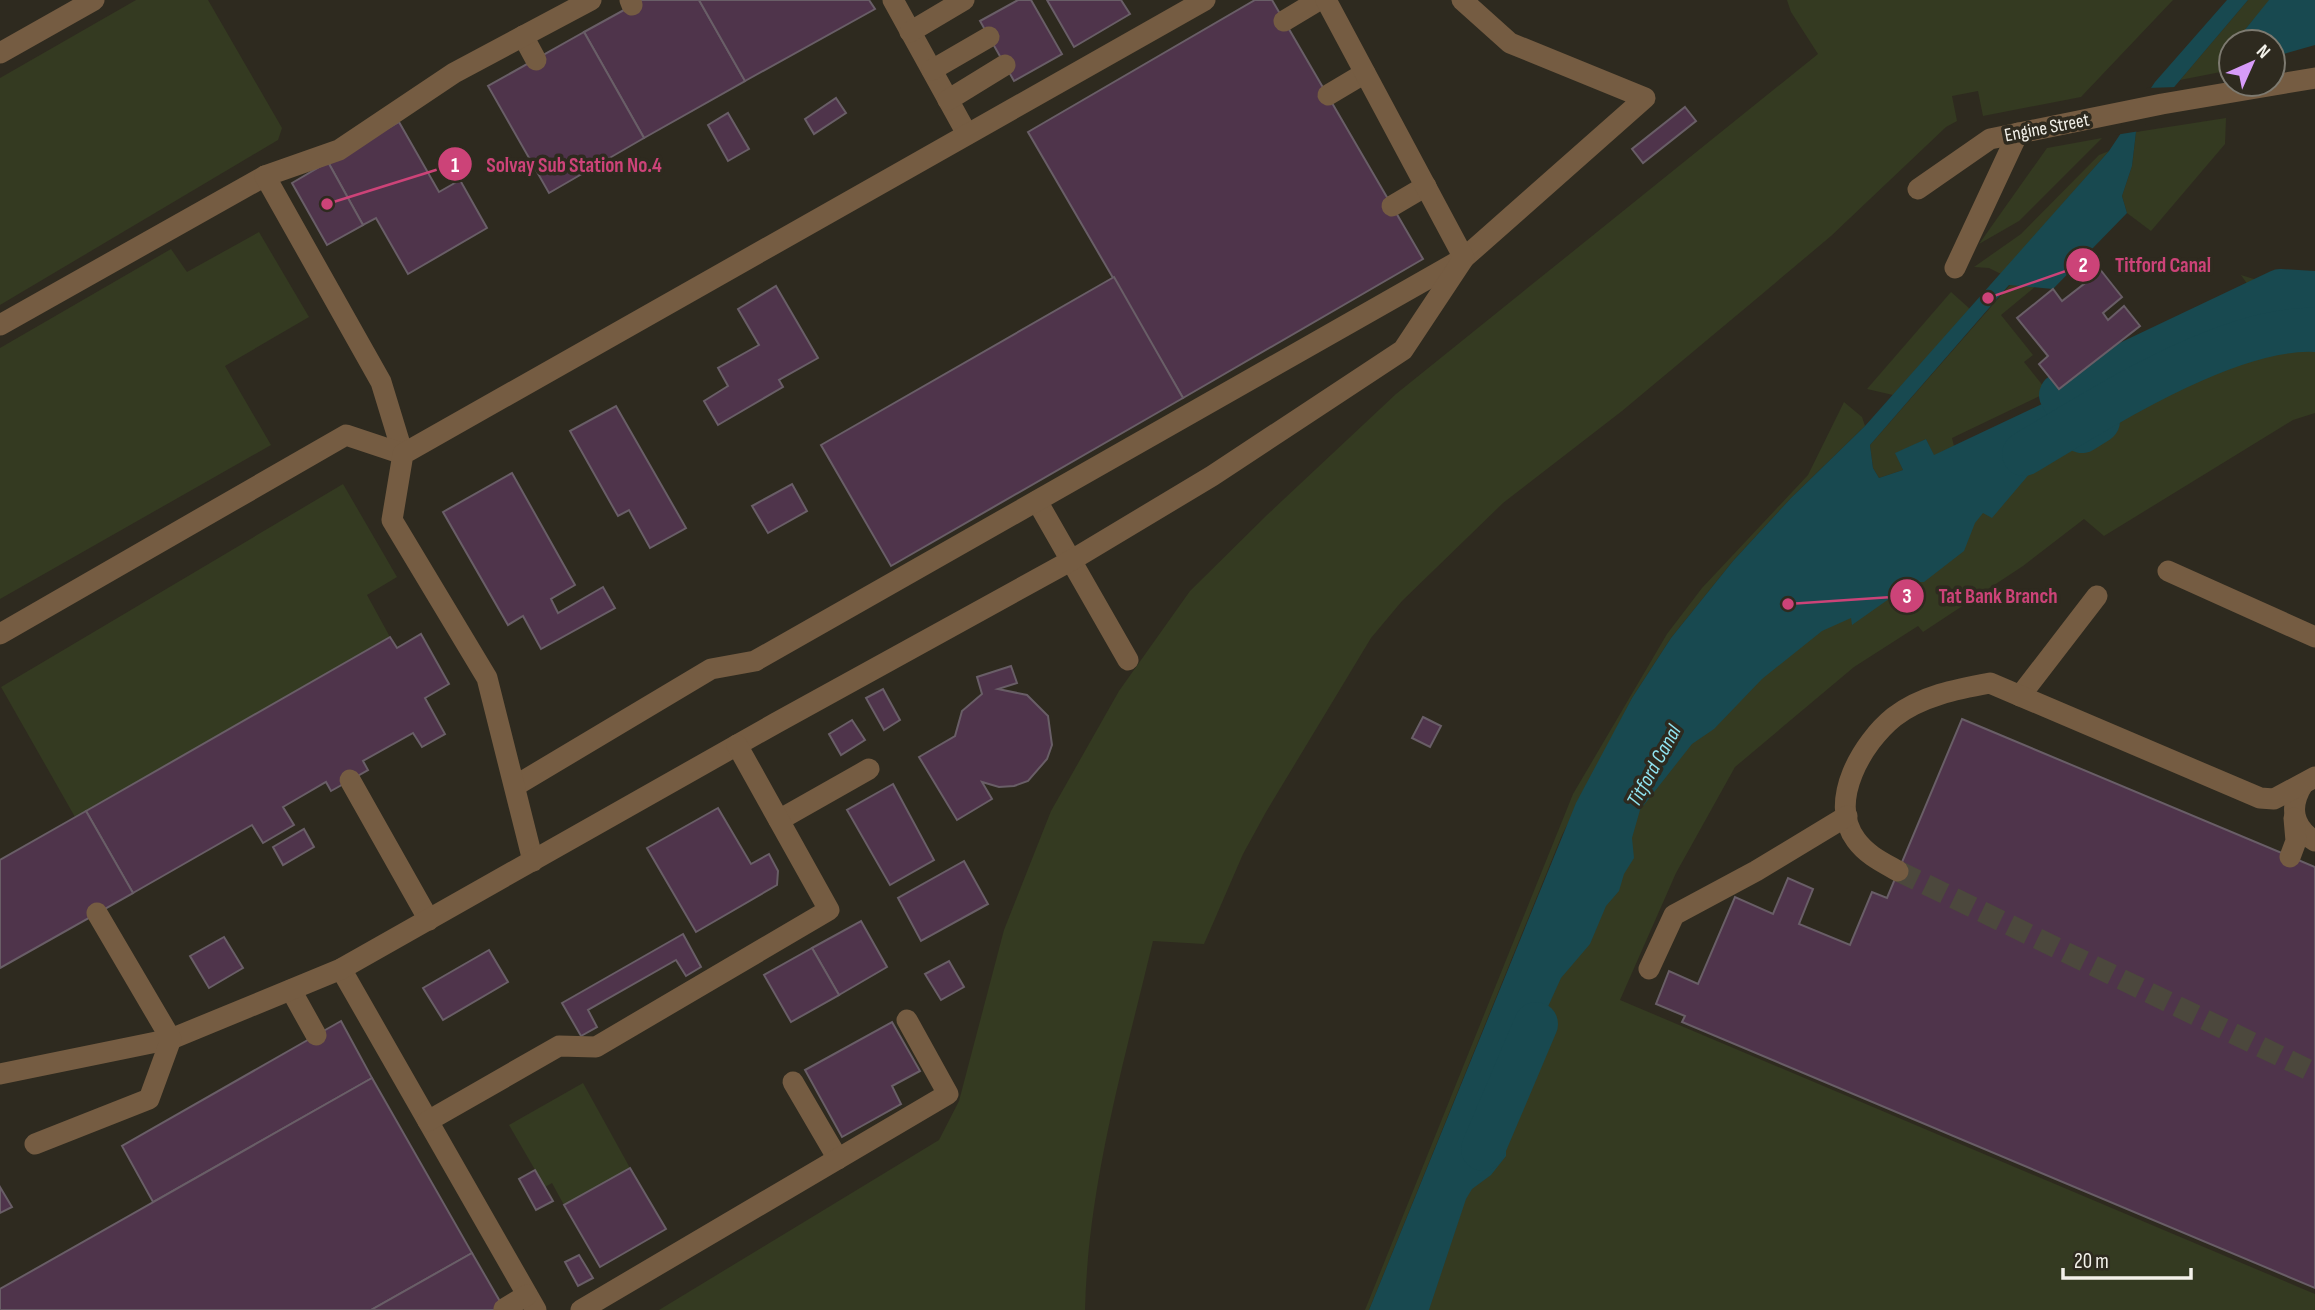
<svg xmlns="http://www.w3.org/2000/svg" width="2315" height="1310" viewBox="0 0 2315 1310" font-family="'Sofia Sans Condensed',sans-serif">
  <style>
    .green { fill: #343a21 }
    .water { fill: #184950 }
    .pier { fill: #2e2a1f }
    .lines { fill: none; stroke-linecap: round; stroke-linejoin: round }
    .canal { stroke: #184950; stroke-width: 44 }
    .building { fill: #4f344b; stroke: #695e67; stroke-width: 2 }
    .minor-tunnel { stroke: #4c483d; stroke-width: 21; stroke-dasharray: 21 10; stroke-linecap: butt }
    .minor { stroke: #755c42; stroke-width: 21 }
    .labels { text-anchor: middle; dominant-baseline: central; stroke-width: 7; stroke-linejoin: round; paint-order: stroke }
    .street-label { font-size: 19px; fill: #f3f1ea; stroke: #2e2a1f }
    .water-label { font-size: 21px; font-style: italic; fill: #90e3f0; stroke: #2e2a1f }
    .leader { fill: none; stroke: #cc4378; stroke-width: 2.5 }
    .callout-dot { fill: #cc4378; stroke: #2e2a1f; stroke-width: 2.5 }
    .mark-label { font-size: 21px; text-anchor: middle; font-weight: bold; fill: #fff }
    .callout-label { font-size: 21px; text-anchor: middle; font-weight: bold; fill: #cc4378; stroke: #2e2a1f; stroke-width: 7; stroke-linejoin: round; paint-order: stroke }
  </style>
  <rect width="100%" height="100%" fill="#2e2a1f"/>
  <g class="green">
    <polygon points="136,0 208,0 282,128 278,140 0,305 0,78"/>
    <path d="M1787,0H2173L2081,97L1983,116L1978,91L1952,96L1957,121L1946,127L1831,236L1749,305L1622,411L1503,503L1402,601L1371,638L1266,812L1243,854L1204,944L1153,941C1124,1063 1088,1184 1085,1310H659L939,1140L959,1101L1004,930L1051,811L1119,691L1190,591L1268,514L1396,394L1818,54L1791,12Z"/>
    <polygon points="2248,0 2312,0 2253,20 2235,42 2231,42 2220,59 2223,71 2231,70 2180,80"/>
    <polygon points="2226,118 2225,144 2151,231 2127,213 2122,196 2132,166 2136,132"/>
    <polygon points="2102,138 2019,221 1979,244 2047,148"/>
    <polygon points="2109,151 2001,274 1989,268 1974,267 2021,234 2099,155"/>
    <polygon points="259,232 309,317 225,366 271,445 0,599 0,348 171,249 187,272"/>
    <polygon points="2241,275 2257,280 2315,277 2315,293 2252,291"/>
    <polygon points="2010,285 2036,286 2001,315 2033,355 2024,362 2048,392 1952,438 1954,446 1934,456 1926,439 1896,454 1903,470 1879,478 1873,468 1870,445"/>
    <polygon points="1951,292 1970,309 1893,395 1867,389"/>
    <polygon points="2293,329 2315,330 2315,413 2293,420 2104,536 2084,519 2023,566 1923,632 1918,626 1854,667 1735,767 1676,873 1620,1000 2315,1294 2315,1310 1415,1310 1519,1029 1641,774 2067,427 2177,368 2235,342"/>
    <polygon points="1844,402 1862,417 1865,426 1791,498 1733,561 1671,638 1632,698 1562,835 1369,1310 1365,1310 1573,794 1667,634 1702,588 1808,475"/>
    <polygon points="343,484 397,577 367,595 390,637 75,817 1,687"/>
    <polygon points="583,1083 630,1168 564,1205 552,1183 545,1187 509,1125"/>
  </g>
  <g class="water">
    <polygon points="2227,0 2248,0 2136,132 2132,166 2122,196 2127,213 2053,289 2009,285 1870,445 1873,468 1879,478 1903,470 1895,453 1926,439 1934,455 2061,395 2082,431 2042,459 1992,518 1983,513 1975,523 1964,551 1924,582 1913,582 1852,625 1851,618 1822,631 1762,679 1714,729 1692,744 1640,810 1632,838 1634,858 1624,874 1619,891 1606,906 1590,944 1561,978 1522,1064 1506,1089 1506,1156 1491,1175 1472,1189 1466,1199 1429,1310 1369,1310 1576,803 1632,698 1671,638 1733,561 1791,498 1865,426 2109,151 2155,82"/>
    <polygon points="2269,0 2315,0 2315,45 2273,57 2273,42 2235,42"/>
  </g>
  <polygon class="pier" points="2177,87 2140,131 2115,135 2147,88"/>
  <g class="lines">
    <g class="canal">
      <polyline points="2098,421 2082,431 2061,395 2280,291 2315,293"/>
      <path d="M2024,454C2099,409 2228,326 2315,330"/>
      <polyline points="1483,1149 1536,1024"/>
    </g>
  </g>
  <g class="building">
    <polygon points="642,0 699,0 745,81 644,138 584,32"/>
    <polygon points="699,0 869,0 875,9 745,81"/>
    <polygon points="1018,0 1031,0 1062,54 1014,81 980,21"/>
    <polygon points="1047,0 1121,0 1130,14 1074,47"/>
    <polygon points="1255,0 1272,0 1423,259 1183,398 1028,132"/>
    <polygon points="584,32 644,138 549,193 488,86"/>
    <polygon points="836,98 846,113 814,134 805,119"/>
    <polygon points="1685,107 1696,121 1643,163 1632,149"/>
    <polygon points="728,113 749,149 728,161 708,125"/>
    <polygon points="399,122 439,192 460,180 487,228 408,274 376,218 363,225 328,162"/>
    <polygon points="328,162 363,225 327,245 292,183"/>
    <polygon points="2095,263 2122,297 2103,313 2108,320 2124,306 2140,326 2059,389 2039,364 2048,356 2017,318 2053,289 2062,301 2089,280 2083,272"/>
    <polygon points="1114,277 1183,398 891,566 821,445"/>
    <polygon points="776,286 818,358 779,380 783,387 718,425 704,401 728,386 718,368 759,345 738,309"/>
    <polygon points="616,406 686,528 650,548 629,510 618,516 570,431"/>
    <polygon points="512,473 575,585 551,599 558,613 603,587 615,608 541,649 523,616 508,625 443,512"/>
    <polygon points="792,484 807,511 768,533 752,506"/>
    <polygon points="421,634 449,684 425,698 445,734 422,747 413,733 363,761 368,770 331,791 326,782 283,807 294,825 263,843 252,825 133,893 86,811 390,637 397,648"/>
    <polygon points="1011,666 1017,683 998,689 1027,695 1048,716 1052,745 1047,759 1028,781 1014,786 999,787 982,782 992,799 957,820 919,757 955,736 962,711 982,694 977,677"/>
    <polygon points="883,689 900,720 884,730 866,698"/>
    <polygon points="1423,717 1441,726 1430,747 1412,738"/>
    <polygon points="1962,719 2315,867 2315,1288 1682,1022 1685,1016 1656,1004 1669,971 1698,984 1735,897 1773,914 1788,878 1813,889 1799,924 1850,945 1872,892 1887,898"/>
    <polygon points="852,720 865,740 841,755 829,734"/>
    <polygon points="893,784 934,860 890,885 847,810"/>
    <polygon points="718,808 751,864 769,854 778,871 777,885 696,932 647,848"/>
    <polygon points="86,811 133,893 0,968 0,860"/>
    <polygon points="304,829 314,847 283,865 273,847"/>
    <polygon points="964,861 988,904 921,941 898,898"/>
    <polygon points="861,921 887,967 839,995 812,948"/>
    <polygon points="683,934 701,967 686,976 676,960 588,1010 597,1027 581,1036 562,1003"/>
    <polygon points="224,937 243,968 209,988 190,956"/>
    <polygon points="812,948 839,995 791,1022 764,975"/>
    <polygon points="489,950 508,982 443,1020 423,988"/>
    <polygon points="949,961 964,987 941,1000 925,974"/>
    <polygon points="341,1021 372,1078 153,1202 122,1146"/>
    <polygon points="892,1022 920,1071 892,1086 901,1104 842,1137 805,1070"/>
    <polygon points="372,1078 472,1253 371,1310 0,1310 0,1289"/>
    <polygon points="630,1168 666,1229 600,1267 564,1205"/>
    <polygon points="535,1170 553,1201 536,1210 519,1179"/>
    <polygon points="0,1187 12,1207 0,1213"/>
    <polygon points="472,1253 505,1310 371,1310"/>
    <polygon points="579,1255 593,1278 578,1286 565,1262"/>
  </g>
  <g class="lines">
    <polyline class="minor-tunnel" points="1898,871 2315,1073"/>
    <g class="minor">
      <polyline points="630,0 632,5"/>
      <polyline points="893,0 967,134"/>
      <polyline points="1284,21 1319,0"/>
      <polyline points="910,32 964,0"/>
      <polyline points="523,36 536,60"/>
      <polyline points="0,53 94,0"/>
      <polyline points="932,70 989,37"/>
      <polyline points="1328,95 1365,73"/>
      <polyline points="948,100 1005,65"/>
      <polyline points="1918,189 1990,139 2162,104 2315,78"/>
      <polyline points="1392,206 1426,186"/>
      <polyline points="1955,268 2018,133"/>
      <polyline points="0,325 265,176"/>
      <polyline points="403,454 381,382 265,176 339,150 454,73 591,0"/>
      <polyline points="1037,501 1128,660"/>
      <polyline points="2168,571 2315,637"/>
      <polyline points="0,634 346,435 403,454"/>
      <polyline points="2020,696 2097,596"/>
      <polyline points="350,780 429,920"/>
      <path d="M2303,784C2289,806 2292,827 2315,841"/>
      <polyline points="515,786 711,669 755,661 1464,258 1645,98 1510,43 1462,0"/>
      <polyline points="779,820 869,769"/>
      <polyline points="2290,857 2296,841 2294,818"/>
      <polyline points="533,861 487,678 392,520 403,454 1205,0"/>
      <path d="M1898,871C1882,862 1867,855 1856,840C1827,801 1863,742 1894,717C1921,696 1957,689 1990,683L2260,798L2274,799L2315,777"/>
      <polyline points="341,969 536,1310"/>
      <polyline points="1649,969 1674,915 1756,871 1847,816"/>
      <polyline points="291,990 316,1035"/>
      <polyline points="0,1074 171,1039 341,969 776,723 1072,560 1212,476 1403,350 1464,258 1326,0"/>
      <polyline points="793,1082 838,1159"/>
      <polyline points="428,1121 559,1046 596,1047 829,910 737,745"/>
      <polyline points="35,1144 149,1099 171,1039 97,913"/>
      <polyline points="504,1309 527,1295"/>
      <polyline points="581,1310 948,1094 907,1020"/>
    </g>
  </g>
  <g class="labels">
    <g class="street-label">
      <text transform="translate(2047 128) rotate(-11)">Engine Street</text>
    </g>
    <g class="water-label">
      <text transform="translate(1654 766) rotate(-61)">Titford Canal</text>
    </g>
  </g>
  <path class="leader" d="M327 204L455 164M1988 298L2083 265M1788 604L1907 596"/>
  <g class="callout-dot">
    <circle cx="327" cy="204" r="7"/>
    <circle cx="1988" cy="298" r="7"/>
    <circle cx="1788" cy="604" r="7"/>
    <circle cx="455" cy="164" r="18"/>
    <circle cx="2083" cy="265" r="18"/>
    <circle cx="1907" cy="596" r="18"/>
  </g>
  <g class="mark-label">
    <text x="455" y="172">1</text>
    <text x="2083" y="272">2</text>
    <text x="1907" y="603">3</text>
  </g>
  <g class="callout-label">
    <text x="574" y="172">Solvay Sub Station No.4</text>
    <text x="2163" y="272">Titford Canal</text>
    <text x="1998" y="603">Tat Bank Branch</text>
  </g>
  <g transform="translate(2252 63) rotate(45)"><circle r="33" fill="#2e2a1f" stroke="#7d7a70" stroke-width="2"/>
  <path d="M0-5L12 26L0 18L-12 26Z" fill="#d79bf9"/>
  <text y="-10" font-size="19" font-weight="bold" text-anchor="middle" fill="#f3f1ea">N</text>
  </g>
  <path d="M2063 1268v10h128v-10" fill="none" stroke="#f3f1ea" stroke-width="3.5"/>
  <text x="2074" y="1268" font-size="21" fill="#f3f1ea" stroke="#2e2a1f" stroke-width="5" paint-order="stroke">20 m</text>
</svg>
